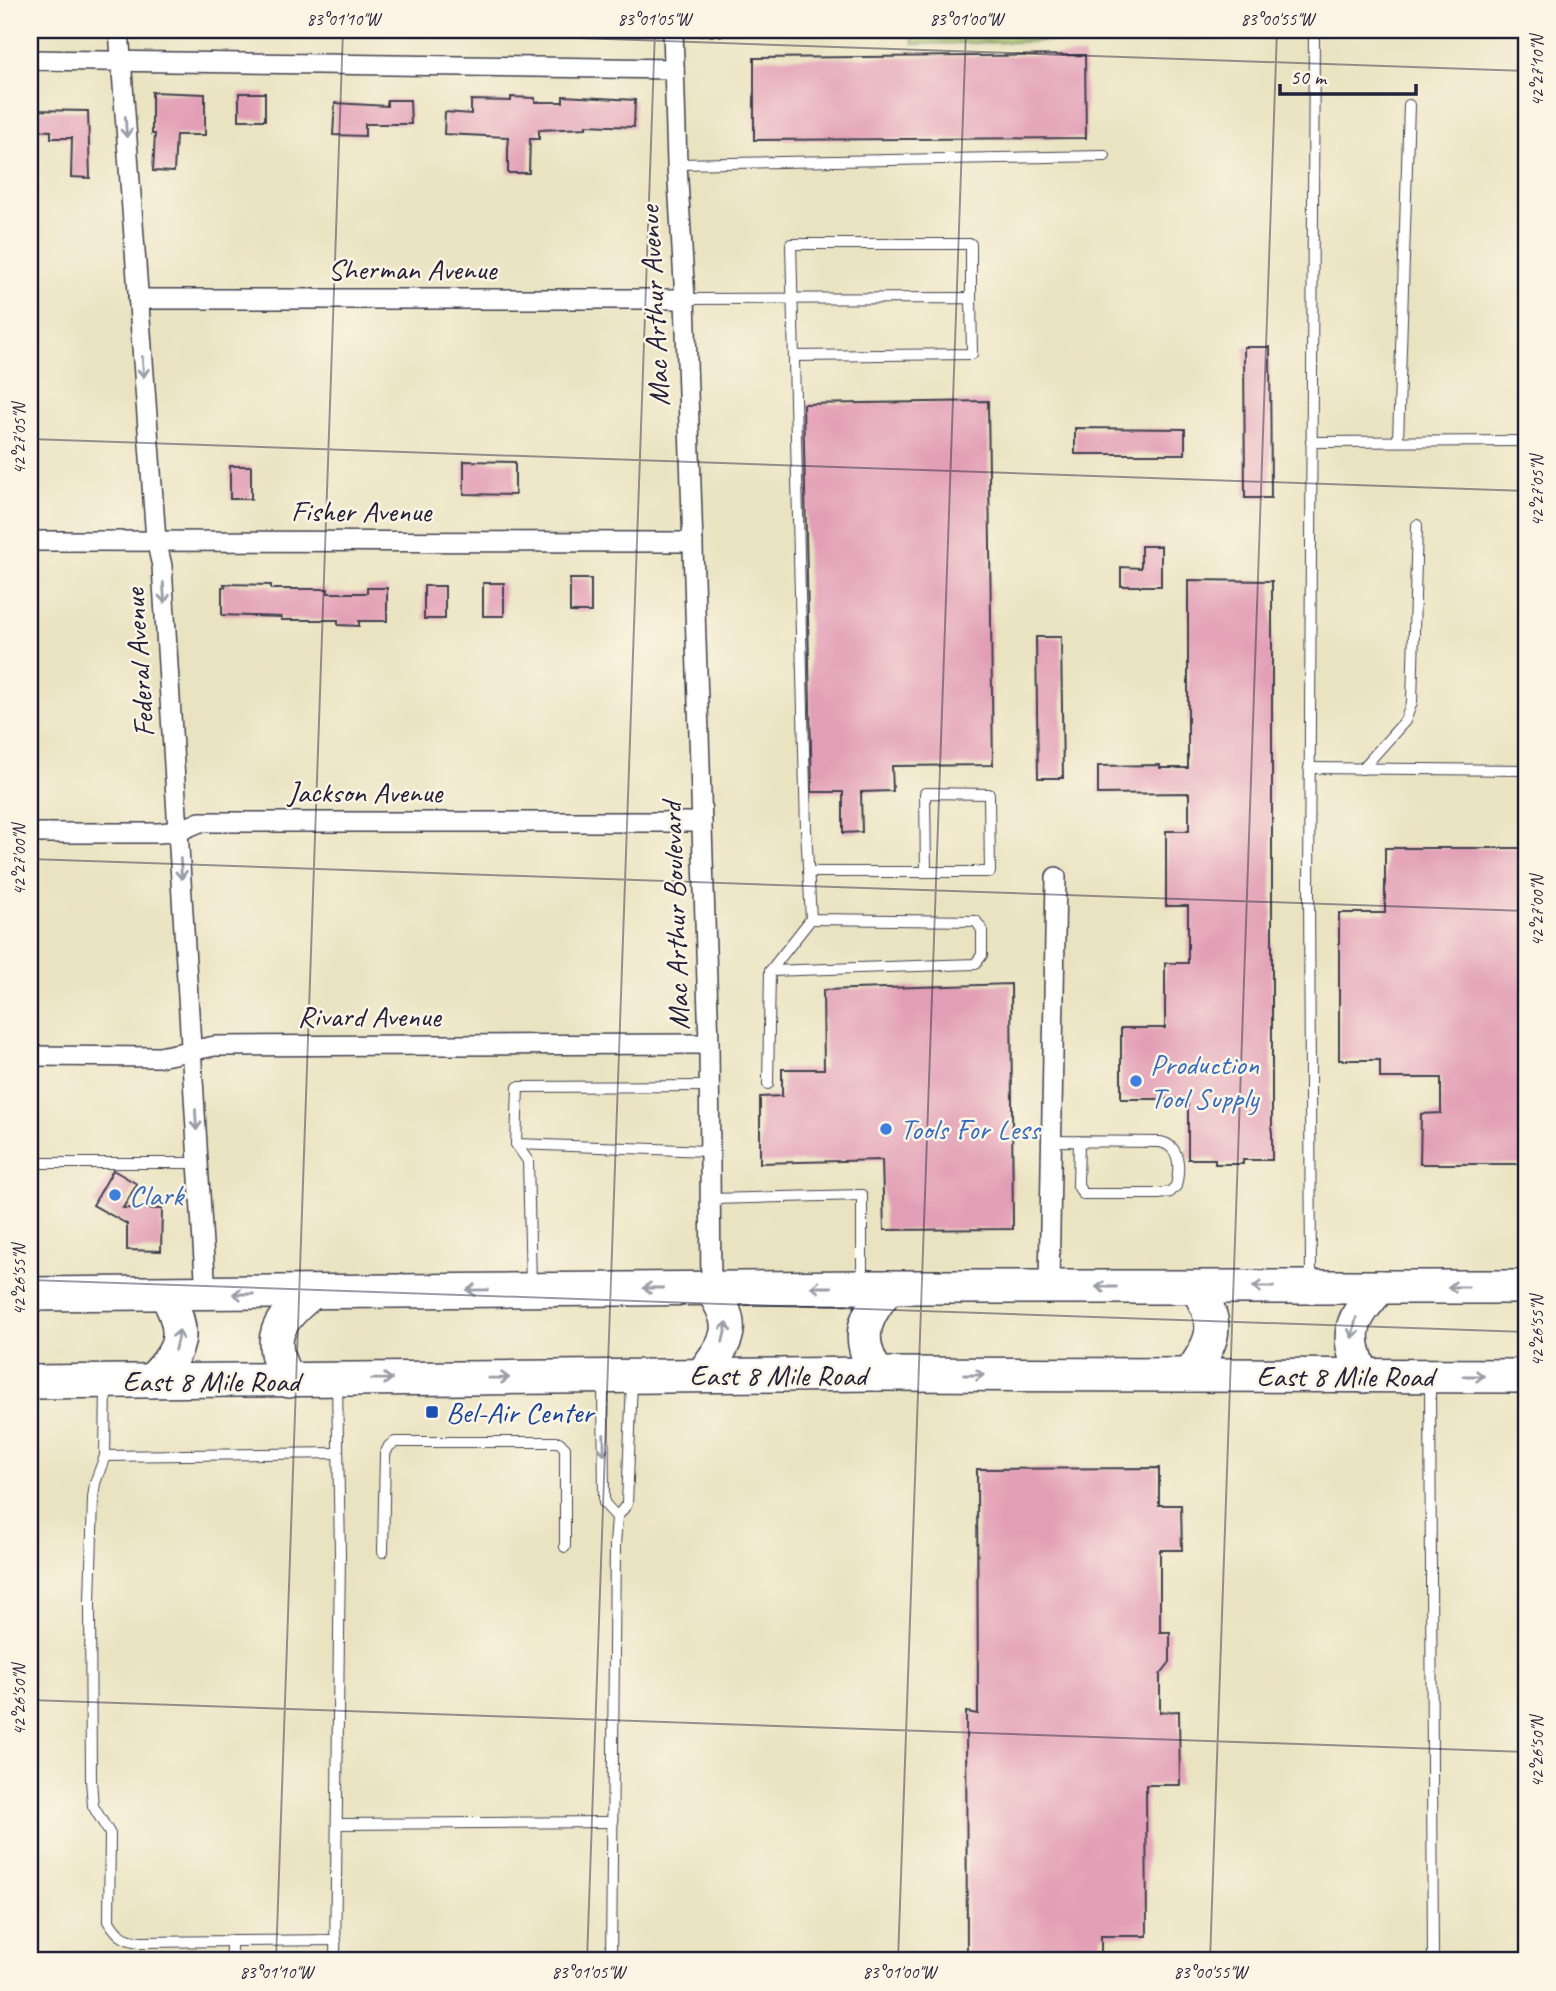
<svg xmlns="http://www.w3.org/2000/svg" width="1556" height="1991" viewBox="0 0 1556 1991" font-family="Caveat,sans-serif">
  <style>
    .green { fill: #abc970; stroke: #667656; stroke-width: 2 }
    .building { fill: #e29eb5 }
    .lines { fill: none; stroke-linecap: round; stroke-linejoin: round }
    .service-casing { stroke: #403f4f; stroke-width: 12 }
    .minor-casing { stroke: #403f4f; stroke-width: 22 }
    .trunk-casing { stroke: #403f4f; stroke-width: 36 }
    .path { stroke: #403f4f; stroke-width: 3.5; stroke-dasharray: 5 5; stroke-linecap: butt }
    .service { stroke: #fff; stroke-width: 10 }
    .minor { stroke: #fff; stroke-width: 19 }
    .trunk { stroke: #fff; stroke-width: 33 }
    .oneway { stroke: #9c9ca7 }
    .ticks { fill: none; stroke: #22223b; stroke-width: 2; stroke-opacity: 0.45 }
    .shop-dot { fill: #3f7fe0; stroke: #fcf5e5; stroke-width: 2.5 }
    .transit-dot { fill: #1a4fb4; stroke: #fcf5e5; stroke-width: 2.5 }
    .labels { text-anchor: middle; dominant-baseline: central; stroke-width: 5; stroke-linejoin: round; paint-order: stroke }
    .street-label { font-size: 30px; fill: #22223b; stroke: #fcf5e5 }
    .shop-label { font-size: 30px; fill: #366cbe; stroke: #fcf5e5; text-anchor: start }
    .transit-label { font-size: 30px; fill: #164399; stroke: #fcf5e5; text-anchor: start }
    .neatline { fill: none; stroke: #22223b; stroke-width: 2.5 }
    .ticks-label { font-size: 18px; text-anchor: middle; fill: #22223b }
  </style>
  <rect width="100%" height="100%" fill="#fcf5e5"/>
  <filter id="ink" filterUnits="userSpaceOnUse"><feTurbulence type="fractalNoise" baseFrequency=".0143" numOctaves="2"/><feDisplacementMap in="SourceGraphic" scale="14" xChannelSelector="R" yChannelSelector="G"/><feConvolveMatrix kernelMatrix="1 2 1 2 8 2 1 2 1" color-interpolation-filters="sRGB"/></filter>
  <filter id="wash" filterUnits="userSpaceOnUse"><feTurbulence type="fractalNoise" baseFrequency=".00686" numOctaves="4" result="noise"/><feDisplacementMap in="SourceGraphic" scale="28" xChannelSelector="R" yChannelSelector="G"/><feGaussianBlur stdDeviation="1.57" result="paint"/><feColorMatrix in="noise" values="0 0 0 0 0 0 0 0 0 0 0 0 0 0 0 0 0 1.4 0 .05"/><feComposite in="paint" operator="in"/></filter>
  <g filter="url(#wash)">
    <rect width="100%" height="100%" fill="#eae3c1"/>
    <polygon class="green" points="912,30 1297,30 1297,36 913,44"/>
    <g id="blocks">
      <g class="building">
        <polygon points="1085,55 1086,138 754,140 754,58"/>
        <polygon points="152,92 205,94 205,135 176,135 174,172 153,171 155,134 152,134"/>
        <rect x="239" y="93" width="26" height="27"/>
        <polygon points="563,96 635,100 634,127 586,125 586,128 539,130 539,139 530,139 529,173 508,173 508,137 444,134 445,112 471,114 471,100 511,101 511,97 535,98 535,102 563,102"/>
        <polygon points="387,100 410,100 411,124 365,124 365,136 333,135 335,103 387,106"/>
        <polygon points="30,110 88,111 90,178 71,177 72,138 51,138 51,131 30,130"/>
        <polygon points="1244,347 1270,347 1271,498 1245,498"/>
        <polygon points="988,401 993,765 892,766 893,791 861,792 862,832 843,833 843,792 812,792 803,404"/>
        <polygon points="1075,428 1185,429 1185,454 1075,454"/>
        <polygon points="464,461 515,462 515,495 464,494"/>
        <rect x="230" y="466" width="21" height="33"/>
        <polygon points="1141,546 1161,546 1161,586 1121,586 1121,567 1141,568"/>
        <rect x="570" y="579" width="21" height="33"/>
        <polygon points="1188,580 1272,581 1272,1160 1243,1160 1243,1164 1215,1164 1215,1159 1188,1159 1188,1099 1121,1099 1121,1028 1165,1028 1165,963 1188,963 1188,906 1166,906 1166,831 1189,831 1189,793 1098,794 1098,766 1160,765 1160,768 1188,768"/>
        <rect x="483" y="583" width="21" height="33"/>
        <polygon points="224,584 271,585 271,589 328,589 328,593 367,593 367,588 387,588 387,621 359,621 359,626 338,625 338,620 281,620 281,617 222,615 222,587 225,587"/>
        <rect x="424" y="586" width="21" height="33"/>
        <polygon points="1036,637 1061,637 1063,778 1038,778"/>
        <polygon points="1385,848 1526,848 1526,1164 1420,1164 1421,1114 1441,1113 1441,1078 1380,1078 1380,1060 1339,1060 1339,913 1385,913"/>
        <polygon points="1011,984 1013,1229 884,1230 882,1160 760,1163 760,1097 782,1096 782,1069 824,1069 823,990"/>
        <polygon points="113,1170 137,1184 123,1208 162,1209 161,1251 127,1250 127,1224 93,1205"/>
        <polygon points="1159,1468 1159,1505 1181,1505 1182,1550 1160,1550 1160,1632 1170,1632 1170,1662 1160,1675 1160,1712 1179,1711 1180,1785 1146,1785 1147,1936 1101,1936 1101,1961 967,1961 966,1712 978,1714 977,1469"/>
      </g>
    </g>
  </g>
  <g filter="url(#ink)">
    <use href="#blocks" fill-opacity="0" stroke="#403f4f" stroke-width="2"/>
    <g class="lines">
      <defs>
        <g id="service">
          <polyline points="677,164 1105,156"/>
          <polyline points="685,299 971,298 972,354 794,356"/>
          <polyline points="1398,441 1409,105"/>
          <polyline points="1311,442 1526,441"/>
          <polyline points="1309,768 1526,770"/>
          <polyline points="1362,769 1405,721 1412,702 1417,525"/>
          <polyline points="808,872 990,872 989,794 925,793 926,872"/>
          <polyline points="770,971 811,919"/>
          <polyline points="768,1084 770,971 975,964 982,955 982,930 976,921 811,919 806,829 791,244 971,244 971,298"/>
          <path d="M1052,1141L1160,1142C1181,1146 1180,1168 1176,1186L1170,1192L1159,1194H1083L1078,1186L1079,1141"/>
          <polyline points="516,1144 709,1151"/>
          <polyline points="30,1163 199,1163"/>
          <polyline points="711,1199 862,1195 862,1283"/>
          <polyline points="1311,1282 1309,891 1314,30"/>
          <polyline points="531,1285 528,1161 516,1144 518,1087 710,1086"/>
          <polyline points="603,1380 604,1503 617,1517"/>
          <polyline points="1430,1381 1433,1961"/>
          <polyline points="106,1385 105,1456 338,1453"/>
          <path d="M105,1456L95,1483L93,1498L90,1602L91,1780L93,1806L110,1834L109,1921C117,1935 124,1940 140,1942L336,1940"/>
          <polyline points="383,1552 385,1454 389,1446 395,1442 559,1442 565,1448 565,1547"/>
          <polyline points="338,1824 613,1822"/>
          <polyline points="231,1941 231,1961"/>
          <polyline points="335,1961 340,1553 337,1384"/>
          <polyline points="611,1961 615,1545 617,1517 627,1504 632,1380"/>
        </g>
        <g id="minor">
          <polyline points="119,30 156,540 162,566 206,1294"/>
          <polyline points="673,30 677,164 685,299 709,1044 711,1288"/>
          <polyline points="30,60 674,69"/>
          <polyline points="138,299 685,299"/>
          <polyline points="30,541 693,542"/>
          <polyline points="30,833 159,833 179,831 200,822 702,822"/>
          <polyline points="30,1056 159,1057 215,1046 709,1044"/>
          <polyline points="1049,1287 1056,877"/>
        </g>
        <g id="trunk">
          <polyline points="30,1294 862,1287 1526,1287"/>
          <path d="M877,1374C855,1338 863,1318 889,1287"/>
          <path d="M702,1375C729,1339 738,1328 711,1288"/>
          <path d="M1190,1375C1214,1339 1221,1327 1197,1288"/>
          <path d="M1363,1376C1344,1333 1350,1321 1380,1287"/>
          <path d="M151,1381C182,1351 188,1333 166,1294"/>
          <path d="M289,1381C264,1341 277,1320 311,1293"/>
          <polyline points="30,1382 877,1374 1526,1376"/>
        </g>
      </defs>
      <use href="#service" class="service-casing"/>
      <use href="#minor" class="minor-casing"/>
      <use href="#trunk" class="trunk-casing"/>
      <polyline class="path" points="689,35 1172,30"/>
      <use href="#service" class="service"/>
      <use href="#minor" class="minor"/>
      <use href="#trunk" class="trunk"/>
    </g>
    <defs><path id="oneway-shaft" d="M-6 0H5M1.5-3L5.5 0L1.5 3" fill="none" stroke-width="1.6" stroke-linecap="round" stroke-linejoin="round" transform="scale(1.75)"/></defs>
    <g class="oneway">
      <use href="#oneway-shaft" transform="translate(126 127) rotate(86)"/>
      <use href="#oneway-shaft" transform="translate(143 367) rotate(86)"/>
      <use href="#oneway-shaft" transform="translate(164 593) rotate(86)"/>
      <use href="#oneway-shaft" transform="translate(181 869) rotate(86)"/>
      <use href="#oneway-shaft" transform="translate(196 1120) rotate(87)"/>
      <use href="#oneway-shaft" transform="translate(821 1287) rotate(180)"/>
      <use href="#oneway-shaft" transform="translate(1106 1287) rotate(-180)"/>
      <use href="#oneway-shaft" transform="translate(1263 1287) rotate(180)"/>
      <use href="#oneway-shaft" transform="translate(1458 1287) rotate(180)"/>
      <use href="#oneway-shaft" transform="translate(653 1288) rotate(180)"/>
      <use href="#oneway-shaft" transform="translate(477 1290) rotate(179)"/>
      <use href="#oneway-shaft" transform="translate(243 1294) rotate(180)"/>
      <use href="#oneway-shaft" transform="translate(1354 1328) rotate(102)"/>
      <use href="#oneway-shaft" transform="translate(725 1332) rotate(-77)"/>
      <use href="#oneway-shaft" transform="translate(177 1340) rotate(-77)"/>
      <use href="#oneway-shaft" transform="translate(974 1375)"/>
      <use href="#oneway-shaft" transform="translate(1474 1376)"/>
      <use href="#oneway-shaft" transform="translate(499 1378) rotate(-1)"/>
      <use href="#oneway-shaft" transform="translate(382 1379) rotate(-1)"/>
      <use href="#oneway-shaft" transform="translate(604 1445) rotate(89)"/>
    </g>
  </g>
  <path class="ticks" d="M349,30L1526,71M30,97L32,30M30,439L1526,491M30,859L1526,911M30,1280L1526,1332M30,1700L1526,1752M276,1961L343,30M587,1961L655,30M898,1961L966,30M1210,1961L1277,30M1521,1961L1526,1811"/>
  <g class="shop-dot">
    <circle cx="1136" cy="1081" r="7"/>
    <circle cx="886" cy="1129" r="7"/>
    <circle cx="115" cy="1195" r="7"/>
  </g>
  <rect class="transit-dot" x="425" y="1405" width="14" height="14" rx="3.5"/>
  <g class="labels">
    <g class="street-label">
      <text x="412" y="269">Sherman Avenue</text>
      <text transform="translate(654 306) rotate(-93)">Mac Arthur Avenue</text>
      <text x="361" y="511">Fisher Avenue</text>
      <text transform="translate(139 663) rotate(-94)">Federal Avenue</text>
      <text x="365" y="792">Jackson Avenue</text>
      <text transform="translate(675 916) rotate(-92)">Mac Arthur Boulevard</text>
      <text x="369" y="1016">Rivard Avenue</text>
      <text x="778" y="1375">East 8 Mile Road</text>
      <text x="1345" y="1376">East 8 Mile Road</text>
      <text x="211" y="1381">East 8 Mile Road</text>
    </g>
    <g class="shop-label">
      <text x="1150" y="1064">Production<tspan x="1150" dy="34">Tool Supply</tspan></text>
      <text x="900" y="1129">Tools For Less</text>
      <text x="129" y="1195">Clark</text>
    </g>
    <g class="transit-label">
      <text x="446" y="1412">Bel-Air Center</text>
    </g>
  </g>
  <rect width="1556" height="1991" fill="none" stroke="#fcf5e5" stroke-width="77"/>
  <path d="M1280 84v10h136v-10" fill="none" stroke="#22223b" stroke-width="3.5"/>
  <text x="1290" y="84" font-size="21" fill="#22223b" stroke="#fcf5e5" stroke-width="5" paint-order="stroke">50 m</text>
  <rect x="38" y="38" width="1480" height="1914" class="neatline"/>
  <g class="ticks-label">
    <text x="343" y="25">83°01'10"W</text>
    <text x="654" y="25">83°01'05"W</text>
    <text x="966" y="25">83°01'00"W</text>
    <text x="1277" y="25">83°00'55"W</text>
    <text transform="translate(1537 71) rotate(-90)" y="6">42°27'10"N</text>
    <text transform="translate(19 439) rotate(-90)" y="6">42°27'05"N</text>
    <text transform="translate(1537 491) rotate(-90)" y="6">42°27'05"N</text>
    <text transform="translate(19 860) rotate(-90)" y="6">42°27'00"N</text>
    <text transform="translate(1537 911) rotate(-90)" y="6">42°27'00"N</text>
    <text transform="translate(19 1280) rotate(-90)" y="6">42°26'55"N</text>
    <text transform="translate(1537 1331) rotate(-90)" y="6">42°26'55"N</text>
    <text transform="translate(19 1700) rotate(-90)" y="6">42°26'50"N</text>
    <text transform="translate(1537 1752) rotate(-90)" y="6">42°26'50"N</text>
    <text x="276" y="1978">83°01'10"W</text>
    <text x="588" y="1978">83°01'05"W</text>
    <text x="899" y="1978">83°01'00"W</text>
    <text x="1210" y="1978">83°00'55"W</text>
  </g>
</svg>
